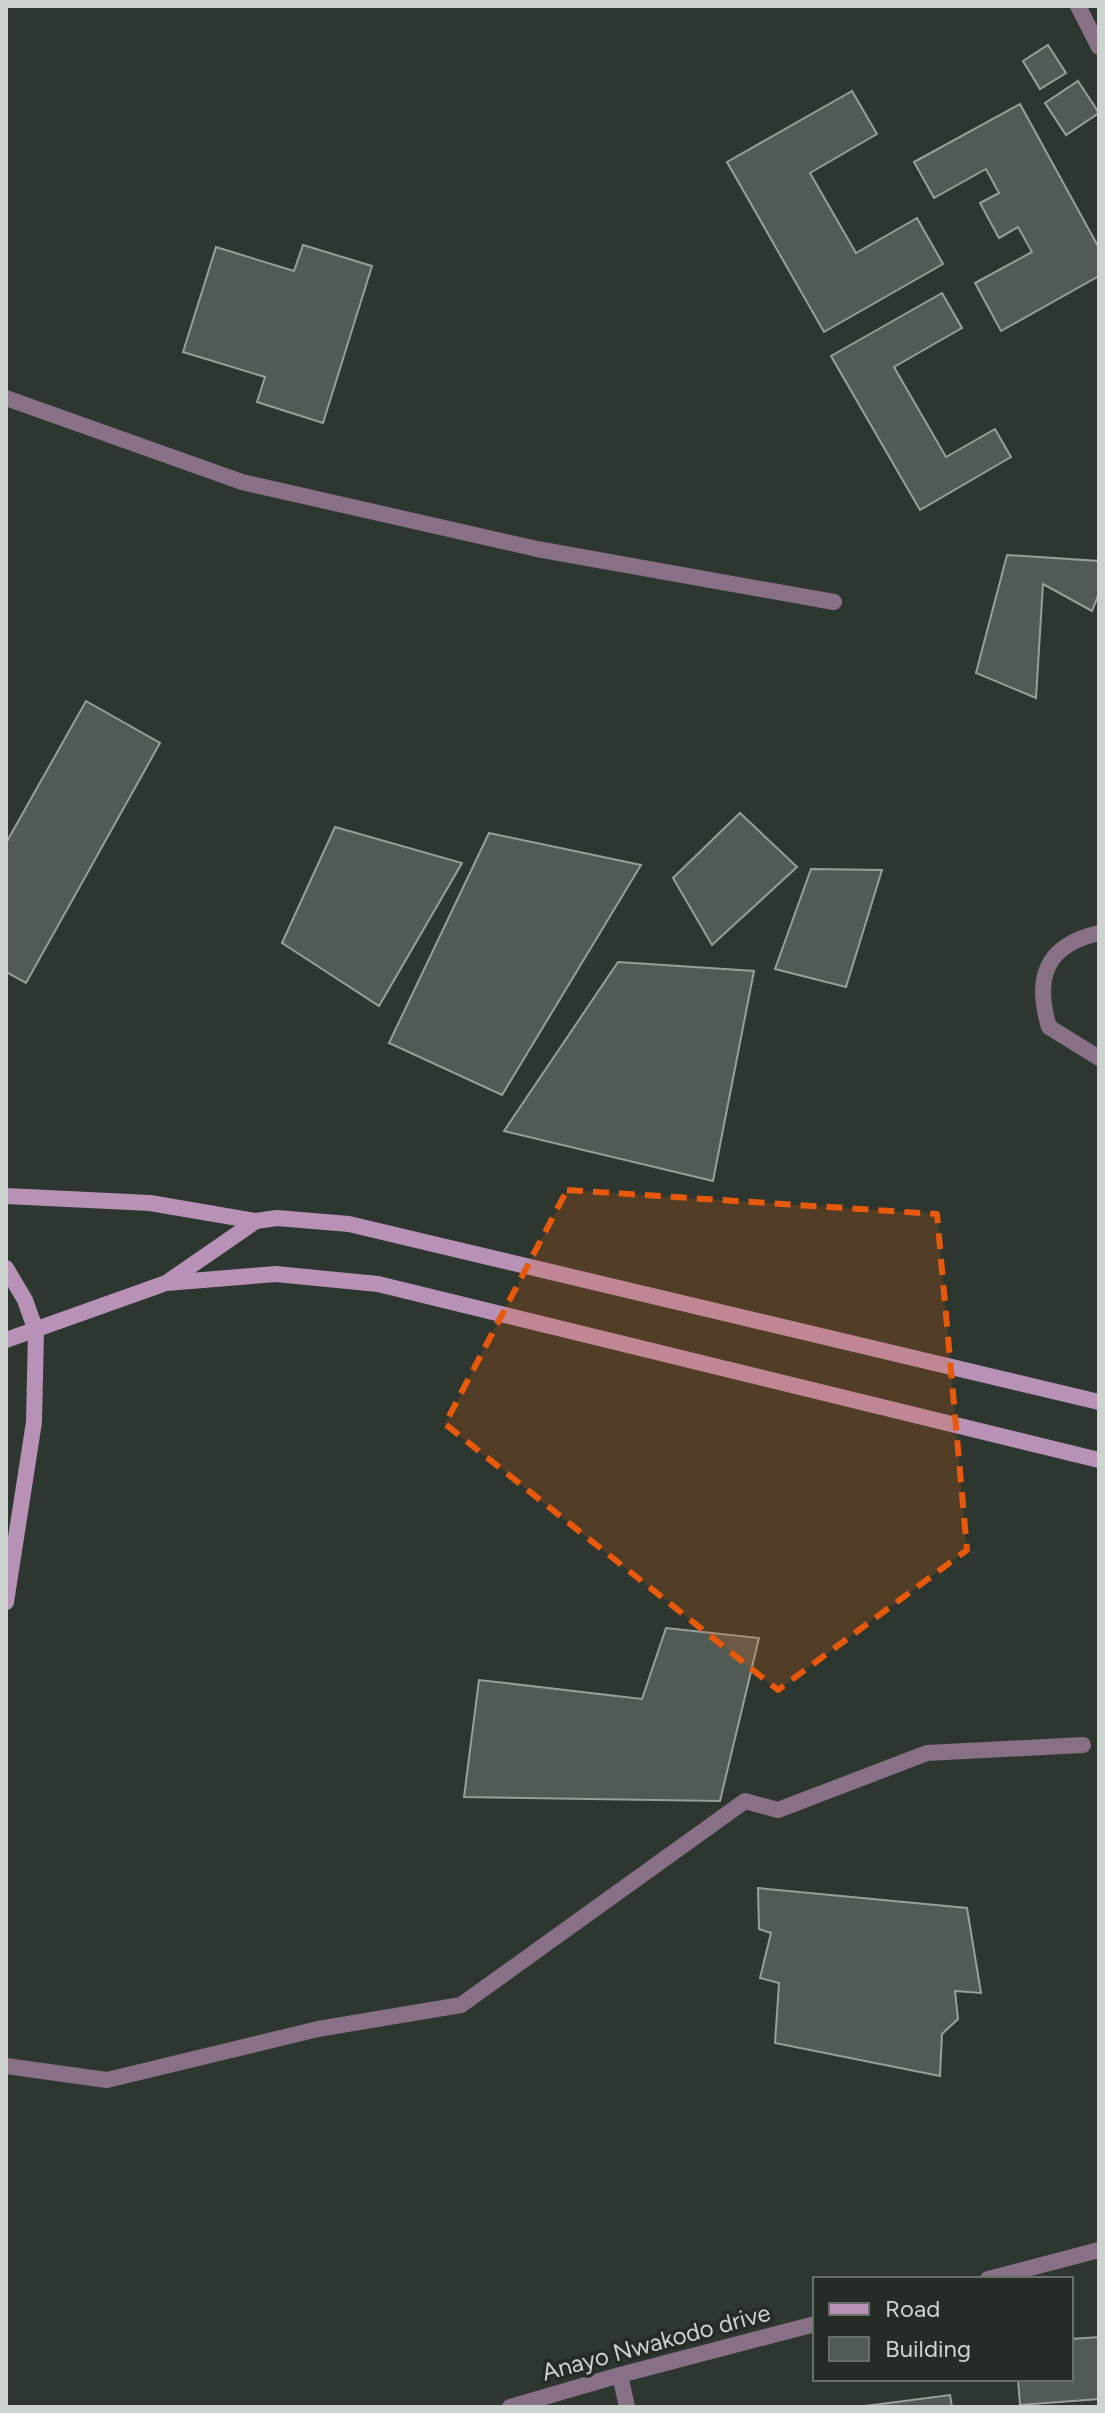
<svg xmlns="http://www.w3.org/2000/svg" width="1105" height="2413" viewBox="0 0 1105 2413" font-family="Figtree,sans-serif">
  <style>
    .building { fill: #515b53; stroke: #96a097; stroke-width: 2 }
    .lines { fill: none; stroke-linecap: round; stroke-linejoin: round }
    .lane { stroke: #887087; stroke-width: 16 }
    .street { stroke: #887087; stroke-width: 16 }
    .secondary { stroke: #b791b6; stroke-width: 16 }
    .marked { fill: #e8590c; fill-opacity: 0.2; stroke: #e8590c; stroke-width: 6; stroke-dasharray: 16 10; stroke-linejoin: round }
    .labels { text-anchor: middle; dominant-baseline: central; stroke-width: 7; stroke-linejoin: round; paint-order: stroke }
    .street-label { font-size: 24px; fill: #cdd3ce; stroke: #242c25 }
  </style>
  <rect width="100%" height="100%" fill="#2e372f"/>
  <g class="building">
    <polygon points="1048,45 1066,73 1040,89 1023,61"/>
    <polygon points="1078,81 1099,113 1066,135 1045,103"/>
    <polygon points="852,91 877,134 810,173 856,253 917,218 943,264 824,332 727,162"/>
    <polygon points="1020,104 1099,248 1099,276 1001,331 975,283 1032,252 1018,227 999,238 980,203 999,193 986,169 934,198 914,162"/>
    <polygon points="303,245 372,266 323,423 257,402 265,377 183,352 216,247 294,271"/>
    <polygon points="942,293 962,328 894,367 946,457 995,429 1011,457 920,510 831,356"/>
    <polygon points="1007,555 1099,561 1099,593 1092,611 1043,584 1036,698 976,673"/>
    <polygon points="86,701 160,743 26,983 6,972 6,843"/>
    <polygon points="740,813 797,867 712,945 673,878"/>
    <polygon points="335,827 462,863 379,1006 282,943"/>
    <polygon points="489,833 641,865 502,1095 389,1043"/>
    <polygon points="811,869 882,870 846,987 775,969"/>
    <polygon points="618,962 754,971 713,1181 504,1131"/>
    <polygon points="666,1628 759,1638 720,1801 464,1797 479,1680 642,1699"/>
    <polygon points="758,1888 967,1908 981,1993 955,1991 958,2019 942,2034 940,2076 775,2043 779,1983 760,1978 771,1933 759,1929"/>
    <polygon points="1099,2337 1099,2399 1020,2405 1018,2379 1071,2379 1071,2339"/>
    <polygon points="950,2395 952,2407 866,2407 866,2406"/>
  </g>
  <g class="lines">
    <g class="lane">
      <polyline points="1078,6 1099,47"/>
      <path d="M1099,933C1046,945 1034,977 1049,1027L1099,1058"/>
    </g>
    <g class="street">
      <polyline points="6,398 242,482 537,549 834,602"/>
      <polyline points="6,2066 107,2080 318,2029 461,2005 745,1801 778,1810 927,1753 1083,1745"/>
      <polyline points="988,2279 1099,2250"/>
      <polyline points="620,2375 627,2407"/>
      <polyline points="510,2407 620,2375 815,2324"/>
    </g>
    <g class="secondary">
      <polyline points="6,1196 150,1203 256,1221 277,1218 349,1224 1099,1402"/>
      <polyline points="6,1268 25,1300 36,1331 34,1422 6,1602"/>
      <polyline points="169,1281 256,1221"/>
      <polyline points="6,1340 166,1283 276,1274 378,1284 1099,1460"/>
    </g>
  </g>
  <path class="marked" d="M567,1190L937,1214L967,1550L778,1690L445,1424Z"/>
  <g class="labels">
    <g class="street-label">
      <text transform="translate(656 2342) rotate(-15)">Anayo Nwakodo drive</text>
    </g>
  </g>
  <rect width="1105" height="2413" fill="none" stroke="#cdd3ce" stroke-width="16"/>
  <rect x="813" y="2277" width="260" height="104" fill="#242c25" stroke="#686f69" stroke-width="2"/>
  <rect x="829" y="2303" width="40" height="12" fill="#b791b6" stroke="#686f69" stroke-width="2"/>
  <text x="885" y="2317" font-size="24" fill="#cdd3ce">Road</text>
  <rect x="829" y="2337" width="40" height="24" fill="#515b53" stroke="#686f69" stroke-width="2"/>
  <text x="885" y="2357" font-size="24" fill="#cdd3ce">Building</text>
</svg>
